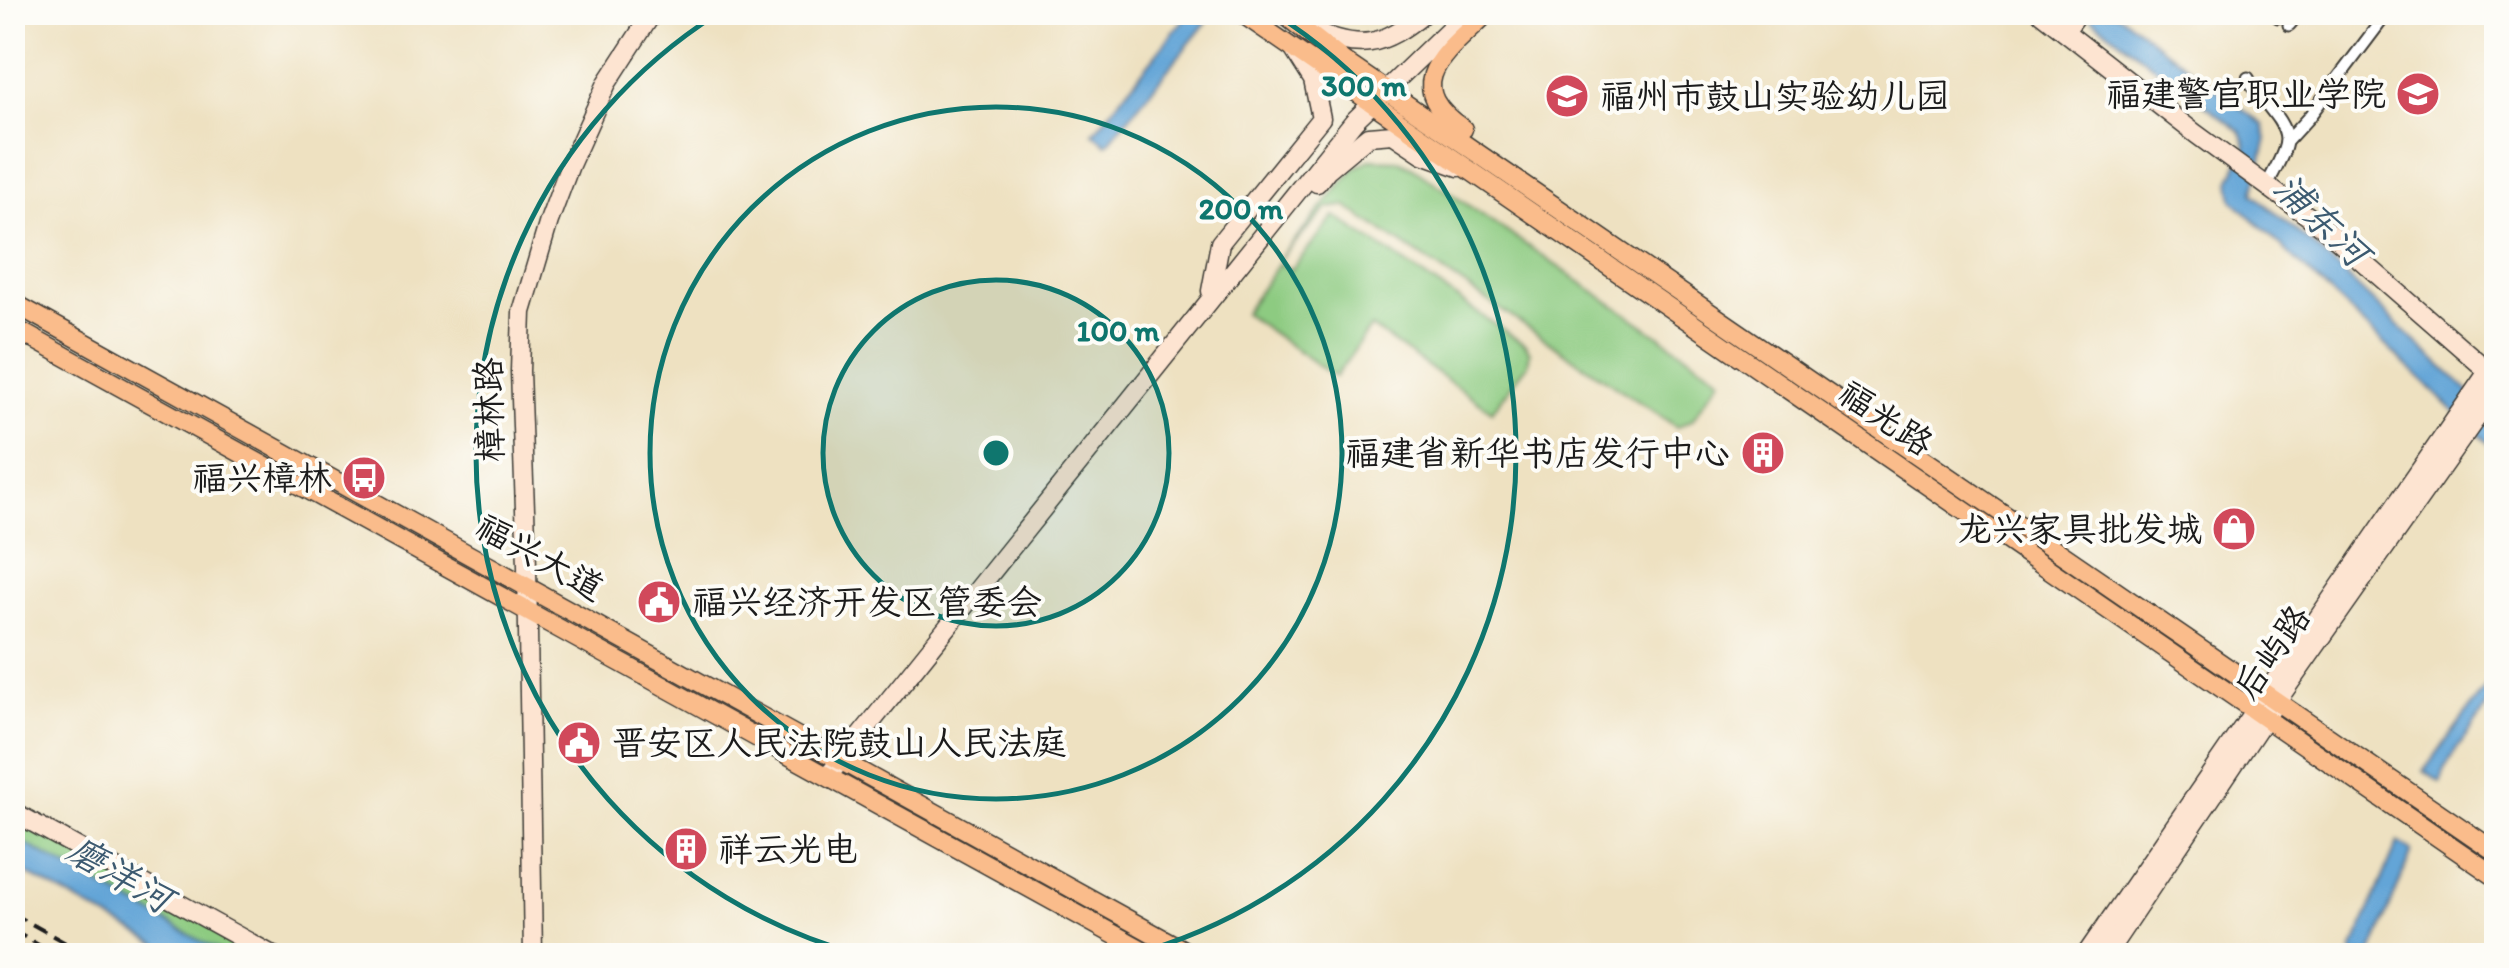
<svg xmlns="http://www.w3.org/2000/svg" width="2509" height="968" viewBox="0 0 2509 968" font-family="Itim,'LXGW WenKai TC',sans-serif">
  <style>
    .green { fill: #8dcb81; stroke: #54744e; stroke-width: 2.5 }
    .water { fill: #63a5d7; stroke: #40607a; stroke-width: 2.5 }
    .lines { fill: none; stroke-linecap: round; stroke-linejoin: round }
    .street-casing { stroke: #3c3a35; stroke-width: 15 }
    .secondary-casing { stroke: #3c3a35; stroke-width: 21 }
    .primary-casing { stroke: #3c3a35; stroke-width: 21 }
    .street { stroke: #fff; stroke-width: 11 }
    .secondary { stroke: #fde4d1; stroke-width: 18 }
    .primary { stroke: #fabc8b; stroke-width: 18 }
    .rail { stroke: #1c1c1c; stroke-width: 4; stroke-dasharray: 15 8; stroke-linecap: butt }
    .ring { fill: none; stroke: #0f766e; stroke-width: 5 }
    .labels { text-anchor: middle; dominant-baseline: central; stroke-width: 8; stroke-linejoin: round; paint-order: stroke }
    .poi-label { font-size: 35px; fill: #1c1c1c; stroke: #fdfcf7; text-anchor: end }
    .street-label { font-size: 35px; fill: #1c1c1c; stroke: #fdfcf7 }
    .water-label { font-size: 38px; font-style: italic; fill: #3c5a70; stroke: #fdfcf7 }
    .centre { fill: #0f766e; stroke: #fdfcf7; stroke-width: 5 }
    .ring-label { font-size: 30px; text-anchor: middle; font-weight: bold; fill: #0f766e; stroke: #fdfcf7; stroke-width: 8; stroke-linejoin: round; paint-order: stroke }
  </style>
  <rect width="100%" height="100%" fill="#fdfcf7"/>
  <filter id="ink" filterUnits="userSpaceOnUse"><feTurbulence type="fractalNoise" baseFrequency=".01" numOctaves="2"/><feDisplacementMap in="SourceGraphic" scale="20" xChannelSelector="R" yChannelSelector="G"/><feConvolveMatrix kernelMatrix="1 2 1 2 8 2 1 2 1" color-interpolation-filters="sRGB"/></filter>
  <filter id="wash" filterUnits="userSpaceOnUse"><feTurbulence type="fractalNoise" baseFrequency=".0048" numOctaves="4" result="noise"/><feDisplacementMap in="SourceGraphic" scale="40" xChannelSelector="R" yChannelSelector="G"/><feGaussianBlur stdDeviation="2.25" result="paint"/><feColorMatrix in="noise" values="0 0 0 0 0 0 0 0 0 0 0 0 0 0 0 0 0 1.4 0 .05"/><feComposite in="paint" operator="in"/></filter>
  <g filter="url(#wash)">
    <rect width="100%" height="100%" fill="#eee1c1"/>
    <g class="green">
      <polygon points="1371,159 1397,160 1412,167 1721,378 1692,420 1677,427 1345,206 1328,208 1279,260 1355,168"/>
      <polygon points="1335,216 1525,345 1530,352 1528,364 1492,411 1371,327 1335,377 1244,313 1279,263 1291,270"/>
      <polygon points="12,814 268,955 226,955 13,837"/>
    </g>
    <g class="water">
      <polygon points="1189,13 1214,13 1107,144 1093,133"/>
      <polygon points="2084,13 2114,13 2124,18 2263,125 2267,139 2253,194 2315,247 2496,417 2496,451 2233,200 2230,181 2246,146 2241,132"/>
      <path d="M2496,673C2497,715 2450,741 2441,783L2424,771Z"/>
      <polygon points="13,837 226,955 176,955 13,866"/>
      <polygon points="2398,842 2412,851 2371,955 2354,955 2352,951"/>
    </g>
  </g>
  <g filter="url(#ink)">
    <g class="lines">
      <defs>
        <g id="street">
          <polyline points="2272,12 2278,17"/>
          <polyline points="2289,25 2300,12"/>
          <path d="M2248,78C2257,97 2286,120 2286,140C2286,153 2272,173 2267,186"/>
          <polyline points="2286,142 2308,118 2388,12"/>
        </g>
        <g id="secondary">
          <polyline points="2040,12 2196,134 2323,227 2496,378"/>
          <path d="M1308,28C1360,52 1382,47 1425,12"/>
          <polyline points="2065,31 2079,12"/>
          <polyline points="1317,183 1327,170 1368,136 1393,134 1423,154 1459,167"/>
          <polyline points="1211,291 1220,243 1321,118 1313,80 1294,50"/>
          <polyline points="832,771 1354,121 1467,12"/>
          <polyline points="12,811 274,956"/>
          <polyline points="533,956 527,565 520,371 522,312 549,221 570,165 607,83 653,12"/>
          <polyline points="2085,956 2496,360"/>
          <polyline points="2105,956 2265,718 2496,390"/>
        </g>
        <g id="primary">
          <polyline points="1240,12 2496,877"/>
          <polyline points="1281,12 1346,63 2496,852"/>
          <path d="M1463,129C1395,83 1451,49 1488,12"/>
          <polyline points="12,302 1194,956"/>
          <polyline points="12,327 1153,956"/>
        </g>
      </defs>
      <use href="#street" class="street-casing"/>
      <use href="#secondary" class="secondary-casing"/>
      <use href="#primary" class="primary-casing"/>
      <use href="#street" class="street"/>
      <use href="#secondary" class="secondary"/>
      <use href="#primary" class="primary"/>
      <g class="rail">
        <polyline points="12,913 89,956"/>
        <polyline points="12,930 58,956"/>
      </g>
    </g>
  </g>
  <circle cx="996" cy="453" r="173" fill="#0f766e" fill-opacity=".12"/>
  <g class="ring">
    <circle cx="996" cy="453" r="173"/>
    <circle cx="996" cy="453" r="346"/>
    <path d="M861 955A520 520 0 0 1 717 14M1275 14A520 520 0 0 1 1131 955"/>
  </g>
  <defs>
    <symbol id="university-disc" viewBox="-11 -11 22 22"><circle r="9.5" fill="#d1495b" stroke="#fdfcf7"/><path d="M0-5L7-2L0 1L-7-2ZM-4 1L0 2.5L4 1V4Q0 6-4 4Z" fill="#fff"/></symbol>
    <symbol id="school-disc" viewBox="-11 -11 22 22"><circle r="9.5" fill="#d1495b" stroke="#fdfcf7"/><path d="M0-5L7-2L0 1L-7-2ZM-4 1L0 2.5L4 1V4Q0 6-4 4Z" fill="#fff"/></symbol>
    <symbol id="building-disc" viewBox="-11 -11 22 22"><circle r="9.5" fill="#d1495b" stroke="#fdfcf7"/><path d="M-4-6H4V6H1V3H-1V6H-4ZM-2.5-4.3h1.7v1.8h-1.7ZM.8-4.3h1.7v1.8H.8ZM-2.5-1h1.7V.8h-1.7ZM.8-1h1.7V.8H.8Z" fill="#fff"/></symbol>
    <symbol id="bus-disc" viewBox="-11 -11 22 22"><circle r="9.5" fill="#d1495b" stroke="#fdfcf7"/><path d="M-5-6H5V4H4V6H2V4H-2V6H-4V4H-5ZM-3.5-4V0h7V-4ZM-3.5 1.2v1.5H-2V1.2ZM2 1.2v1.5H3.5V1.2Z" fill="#fff"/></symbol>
    <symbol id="shop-disc" viewBox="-11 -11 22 22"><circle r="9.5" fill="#d1495b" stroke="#fdfcf7"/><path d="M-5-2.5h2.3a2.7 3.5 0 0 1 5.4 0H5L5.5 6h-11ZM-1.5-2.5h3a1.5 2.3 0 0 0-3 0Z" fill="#fff"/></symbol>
    <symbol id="civic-disc" viewBox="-11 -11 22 22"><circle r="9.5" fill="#d1495b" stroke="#fdfcf7"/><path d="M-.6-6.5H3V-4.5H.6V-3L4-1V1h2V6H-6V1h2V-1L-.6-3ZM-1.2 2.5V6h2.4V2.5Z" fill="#fff"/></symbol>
  </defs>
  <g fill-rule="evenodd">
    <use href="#university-disc" x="2393" y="69" width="50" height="50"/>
    <use href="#school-disc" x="1542" y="71" width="50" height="50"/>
    <use href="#building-disc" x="1738" y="428" width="50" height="50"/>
    <use href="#bus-disc" x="339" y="453" width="50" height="50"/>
    <use href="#shop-disc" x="2209" y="504" width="50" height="50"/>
    <use href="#civic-disc" x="634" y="577" width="50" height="50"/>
    <use href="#civic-disc" x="554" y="718" width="50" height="50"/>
    <use href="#building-disc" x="661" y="824" width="50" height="50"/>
  </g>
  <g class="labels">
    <g class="poi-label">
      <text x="2386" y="94">福建警官职业学院</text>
      <text x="1600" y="96" text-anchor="start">福州市鼓山实验幼儿园</text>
      <text x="1730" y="453">福建省新华书店发行中心</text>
      <text x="332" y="478">福兴樟林</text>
      <text x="2202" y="529">龙兴家具批发城</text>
      <text x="692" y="602" text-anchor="start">福兴经济开发区管委会</text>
      <text x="612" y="743" text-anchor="start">晋安区人民法院鼓山人民法庭</text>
      <text x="718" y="849" text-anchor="start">祥云光电</text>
    </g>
    <g class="street-label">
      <text transform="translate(489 410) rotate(-91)">樟林路</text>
      <text transform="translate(1886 418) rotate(34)">福光路</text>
      <text transform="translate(540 557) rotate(29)">福兴大道</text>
      <text transform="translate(2272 652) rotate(-55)">后屿路</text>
    </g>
    <g class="water-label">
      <text transform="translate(2322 220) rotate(44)">浦东河</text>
      <text transform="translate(120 874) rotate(30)">磨洋河</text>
    </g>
  </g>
  <circle cx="996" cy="453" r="15" class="centre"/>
  <g class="ring-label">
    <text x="1364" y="96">300 m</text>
    <text x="1241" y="219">200 m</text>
    <text x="1118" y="341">100 m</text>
  </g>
  <rect width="2509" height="968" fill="none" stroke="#fdfcf7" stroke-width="50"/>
</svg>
